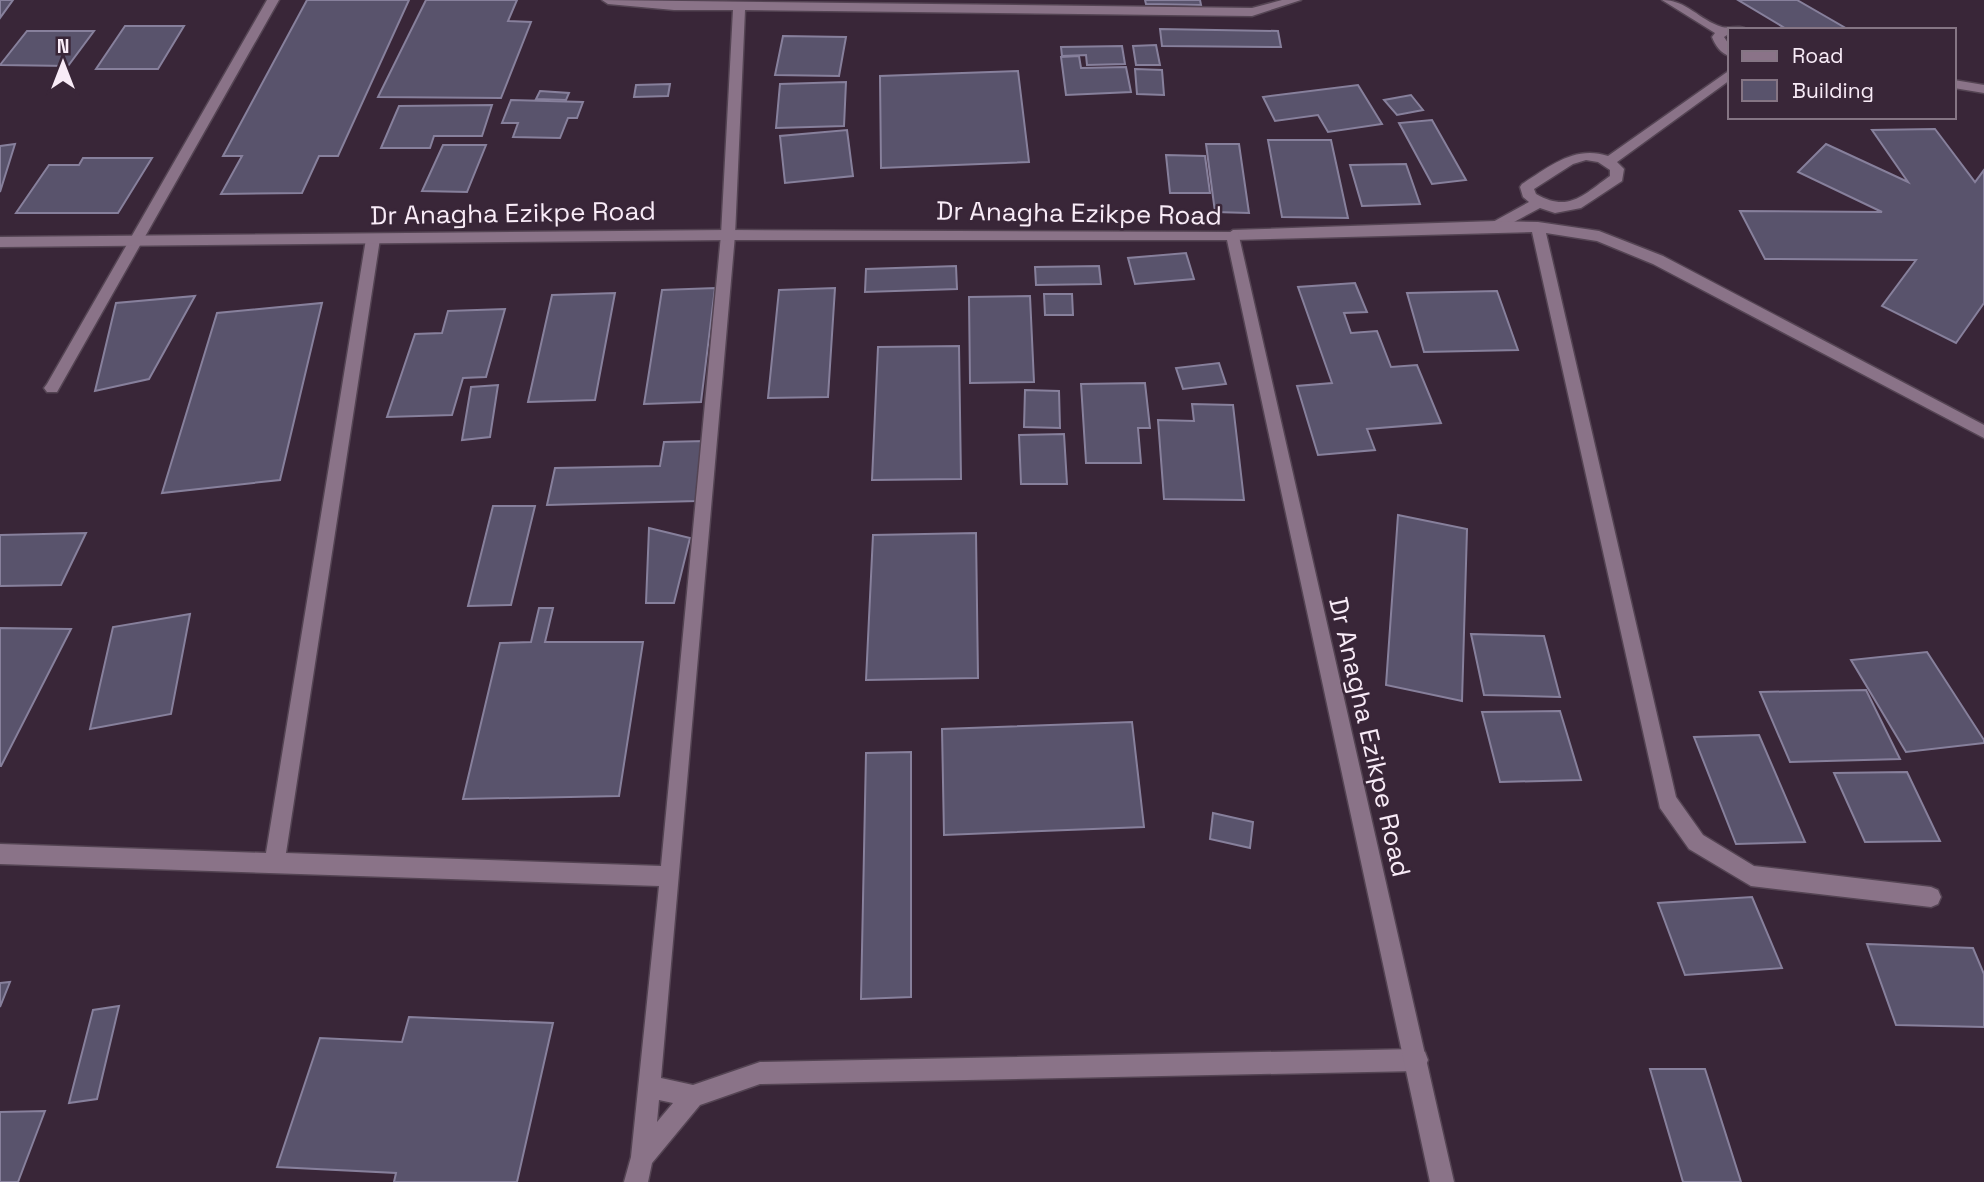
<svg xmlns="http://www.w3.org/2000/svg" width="1984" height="1182" viewBox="0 0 1984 1182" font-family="'Space Grotesk',sans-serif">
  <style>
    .building { fill: #59536c; stroke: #87809c; stroke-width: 2 }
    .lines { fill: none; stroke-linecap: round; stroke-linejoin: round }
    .service-casing { stroke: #544453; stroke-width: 3 }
    .minor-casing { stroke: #544453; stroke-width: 3 }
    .tertiary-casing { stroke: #544453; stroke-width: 3 }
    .service { fill: #8a7388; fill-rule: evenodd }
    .minor { fill: #8a7388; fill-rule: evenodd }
    .tertiary { fill: #8a7388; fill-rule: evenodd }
    .labels { text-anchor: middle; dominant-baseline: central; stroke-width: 5; stroke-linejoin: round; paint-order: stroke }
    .street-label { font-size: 26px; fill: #f8ebf7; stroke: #392638 }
  </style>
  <rect width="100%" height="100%" fill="#392638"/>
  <g class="building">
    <polygon points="0,0 13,0 0,18"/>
    <polygon points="307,0 409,0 338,156 319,156 302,193 221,194 242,156 223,156"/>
    <polygon points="426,0 517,0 508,21 531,22 501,98 378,97"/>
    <polygon points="1145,0 1200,0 1201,5 1146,4"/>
    <polygon points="1738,0 1797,0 1849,30 1788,30"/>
    <polygon points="125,26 184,26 158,69 96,69"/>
    <polygon points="1160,29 1278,31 1281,47 1162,46"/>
    <polygon points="27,31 94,31 68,66 0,65"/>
    <polygon points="783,36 846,37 839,76 775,75"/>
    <polygon points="1156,45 1160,65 1136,65 1133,46"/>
    <polygon points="1122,46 1125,64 1087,65 1086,55 1062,56 1061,47"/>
    <polygon points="1079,56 1081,68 1126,67 1131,92 1066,95 1061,57"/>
    <polygon points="1135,69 1162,70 1164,95 1137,94"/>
    <polygon points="1018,71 1029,162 881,168 880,76"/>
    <polygon points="846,82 844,126 776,128 780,84"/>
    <polygon points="670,84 668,96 634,97 636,85"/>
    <polygon points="1358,85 1382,124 1328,132 1318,115 1275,121 1263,97"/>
    <polygon points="540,91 569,93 566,100 536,99"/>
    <polygon points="1411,95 1423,110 1397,115 1384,100"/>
    <polygon points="511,100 583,102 577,118 568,118 560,138 513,137 518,123 502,123"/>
    <polygon points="492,105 482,136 434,136 430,148 381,148 399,106"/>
    <polygon points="1432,120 1466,180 1432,184 1399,123"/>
    <polygon points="1935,129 1975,182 1984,170 1984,303 1956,343 1882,306 1916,260 1765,259 1740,211 1882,212 1798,172 1826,144 1908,182 1872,130"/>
    <polygon points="847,130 853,176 785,183 780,136"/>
    <polygon points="1268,140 1331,140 1348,218 1282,217"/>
    <polygon points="15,144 0,192 0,146"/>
    <polygon points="1206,144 1239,144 1249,213 1215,212"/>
    <polygon points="443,145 486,145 467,192 422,191"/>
    <polygon points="1166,155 1205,156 1210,193 1170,193"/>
    <polygon points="83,158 152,158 118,213 16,213 49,165 79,165"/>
    <polygon points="1406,164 1420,204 1362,206 1350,165"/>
    <polygon points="1186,253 1194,279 1135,284 1128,258"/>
    <polygon points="956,266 957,289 865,292 866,269"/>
    <polygon points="1099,266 1101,284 1036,285 1035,267"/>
    <polygon points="1355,283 1367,312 1344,313 1351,333 1377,331 1391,367 1417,365 1441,423 1367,429 1375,450 1318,455 1297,386 1332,383 1298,287"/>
    <polygon points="715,288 701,402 644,404 662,290"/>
    <polygon points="835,288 828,397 768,398 779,290"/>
    <polygon points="1497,291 1518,350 1424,352 1407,293"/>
    <polygon points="615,293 595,400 528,402 552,295"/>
    <polygon points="1044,294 1072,294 1073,315 1045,315"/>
    <polygon points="195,296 149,379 95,391 116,303"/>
    <polygon points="1030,296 1034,382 970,383 969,297"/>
    <polygon points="322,303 280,480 162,493 217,313"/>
    <polygon points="505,309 486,377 463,378 452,415 387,417 415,334 442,333 448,311"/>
    <polygon points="959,346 961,479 872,480 878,347"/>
    <polygon points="1219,363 1226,384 1183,389 1176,368"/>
    <polygon points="1145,383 1150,428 1138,428 1141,463 1086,463 1081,384"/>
    <polygon points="498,385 490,437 462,440 471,387"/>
    <polygon points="1025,390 1059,391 1060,428 1024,427"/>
    <polygon points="1192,404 1233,405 1244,500 1164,499 1158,420 1194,421"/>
    <polygon points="1064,434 1067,484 1021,484 1019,435"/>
    <polygon points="705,441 697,501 547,505 555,468 660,466 664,442"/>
    <polygon points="493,506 535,506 511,605 468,606"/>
    <polygon points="1398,515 1467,529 1462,701 1386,685"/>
    <polygon points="649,528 690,538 674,603 646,603"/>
    <polygon points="86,533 61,585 0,586 0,535"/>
    <polygon points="976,533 978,678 866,680 873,535"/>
    <polygon points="539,608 553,608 545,642 643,642 619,796 463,799 500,643 531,642"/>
    <polygon points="190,614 171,714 90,729 113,627"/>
    <polygon points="0,628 71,629 1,766 0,766"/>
    <polygon points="1471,634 1544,636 1560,697 1484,695"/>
    <polygon points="1927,652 1984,740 1984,743 1906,752 1851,660"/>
    <polygon points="1866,690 1900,759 1790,762 1760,692"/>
    <polygon points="1560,711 1581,780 1500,782 1482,712"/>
    <polygon points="1132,722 1144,827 944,835 942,729"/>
    <polygon points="1759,735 1805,842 1736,844 1694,737"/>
    <polygon points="911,752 911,997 861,999 866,753"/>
    <polygon points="1907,772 1940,841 1865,842 1834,773"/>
    <polygon points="1213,813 1253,822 1250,848 1210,839"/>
    <polygon points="1752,897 1782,968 1685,975 1658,903"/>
    <polygon points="1867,944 1973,948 1984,974 1984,1027 1896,1025"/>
    <polygon points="10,982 0,1007 0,983"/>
    <polygon points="119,1006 97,1099 69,1103 93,1010"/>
    <polygon points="409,1017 553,1023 517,1182 394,1182 396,1173 277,1167 320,1038 402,1042"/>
    <polygon points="1650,1069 1705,1069 1741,1182 1683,1182"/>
    <polygon points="45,1111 18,1182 0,1182 0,1112"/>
  </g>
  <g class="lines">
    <defs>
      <g id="service">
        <path d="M1662,0C1687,0 1699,20 1722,27C1731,29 1739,24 1748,30H1730V33L1724,37L1730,46V56C1721,54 1715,45 1712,37L1715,33Z"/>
        <path d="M1730,70V80L1617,162L1624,169L1622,181L1581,208L1555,213L1540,208L1501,229H1491V223L1529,202L1523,197L1520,187L1522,184C1549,167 1574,145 1608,156ZM1586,160L1598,162L1610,170V176C1583,195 1569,213 1536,194L1534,189L1573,164Z"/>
        <polygon points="1954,80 1984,85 1984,93 1954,88"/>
      </g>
      <g id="minor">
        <polygon points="267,0 279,0 57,392 47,392 44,388 47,384"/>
        <path d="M602,0L1252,8L1282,0H1301L1252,16L745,10L735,235L661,1078L693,1085L760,1062L1417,1049L1425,1052L1428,1060L1425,1068L1417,1071L760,1084L700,1105L652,1163L648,1182H624L631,1157L659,886L0,864V844L266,853L366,239L373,234L380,239L286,853L661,866L721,235L733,10H674L608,4ZM659,1100L673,1103L657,1122Z"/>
        <polygon points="1496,221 1538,222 1599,231 1663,256 1984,425 1984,438 1653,264 1597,241 1546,233 1676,797 1703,835 1754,866 1931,887 1938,890 1941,897 1938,904 1931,907 1751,886 1689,849 1660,808 1532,232 1233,240 1226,235 1233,230"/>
      </g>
      <polygon id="tertiary" points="728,230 1238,232 1454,1182 1430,1182 1227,240 728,240 0,247 0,237"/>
    </defs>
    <use href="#service" class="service-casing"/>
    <use href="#minor" class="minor-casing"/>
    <use href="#tertiary" class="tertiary-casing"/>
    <use href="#service" class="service"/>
    <use href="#minor" class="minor"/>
    <use href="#tertiary" class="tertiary"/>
  </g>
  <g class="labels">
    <g class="street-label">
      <text transform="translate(513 213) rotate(-1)">Dr Anagha Ezikpe Road</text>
      <text transform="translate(1079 213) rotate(1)">Dr Anagha Ezikpe Road</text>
      <text transform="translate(1370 737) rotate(77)">Dr Anagha Ezikpe Road</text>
    </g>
  </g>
  <rect x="1728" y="28" width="228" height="91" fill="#392638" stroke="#857584" stroke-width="2"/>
  <rect x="1742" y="51" width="35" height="10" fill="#8a7388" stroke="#857584" stroke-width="2"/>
  <text x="1792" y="63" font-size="21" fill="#f8ebf7">Road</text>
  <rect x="1742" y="80" width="35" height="21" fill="#59536c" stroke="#857584" stroke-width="2"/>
  <text x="1792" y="98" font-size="21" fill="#f8ebf7">Building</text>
  <g transform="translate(63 63)" stroke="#392638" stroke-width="5" paint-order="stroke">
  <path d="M0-5L12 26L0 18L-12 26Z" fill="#f8ebf7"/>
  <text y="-10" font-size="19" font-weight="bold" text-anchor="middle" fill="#f8ebf7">N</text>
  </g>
</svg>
